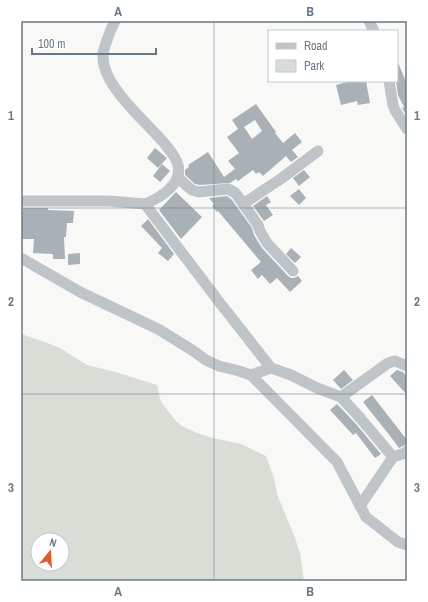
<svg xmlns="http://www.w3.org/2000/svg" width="428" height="602" viewBox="0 0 428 602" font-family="'Archivo Narrow',sans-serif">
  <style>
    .green { fill: #d8ddd5; fill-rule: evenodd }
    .building { fill: #a9b1b7; fill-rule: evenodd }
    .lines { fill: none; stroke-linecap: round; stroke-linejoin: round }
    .minor { stroke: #bfc4c8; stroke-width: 11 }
    .grid { fill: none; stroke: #697886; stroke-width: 1; stroke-opacity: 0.55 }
    .neatline { fill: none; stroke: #697886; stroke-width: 1.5 }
    .grid-label { font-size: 13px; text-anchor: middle; font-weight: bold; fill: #697886 }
  </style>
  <rect width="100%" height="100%" fill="#f8f9f6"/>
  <path class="green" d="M21,334L45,342L60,348L87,365L119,373L157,385L161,402L176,421L182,426L197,433L213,438L241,444L266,456L274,478L277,494L295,538L300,553L304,581H21ZM38,540H62V564H38Z"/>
  <g class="building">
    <polygon points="397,60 407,84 407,116 402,108 404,107 398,95 396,81 397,81"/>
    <polygon points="351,81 366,81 370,103 358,105 357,101 341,105 336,85"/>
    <path d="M256,104L276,132L275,133L283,143L295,133L302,142L292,150L298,157L291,162L286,156L263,176L259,172L256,174L253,170L238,181L236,179L230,183L200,185L195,184L185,175V170L189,167L188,165L208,152L224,177L235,169L228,161L239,153L227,137L238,129L232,120ZM255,120L262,131L252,139L244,127Z"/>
    <polygon points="155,148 167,158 158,168 147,158"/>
    <polygon points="162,164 170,171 160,182 153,176"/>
    <polygon points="304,170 310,177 299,186 293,178"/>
    <polygon points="299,189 306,198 299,205 290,196"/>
    <polygon points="176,192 202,217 181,239 159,210"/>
    <polygon points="227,196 232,200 252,228 254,235 262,248 288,276 291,278 294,278 298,276 302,281 290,292 277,278 270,284 262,275 258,279 251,270 261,262 218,211 217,212 212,206 214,204 209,198"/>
    <polygon points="267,196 271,202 266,205 273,215 264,221 253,206"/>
    <polygon points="23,208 48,208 48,210 74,211 73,223 67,223 66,237 64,237 65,259 53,259 53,254 33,253 34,239 21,239 21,212 23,212"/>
    <polygon points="148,219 174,254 168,261 158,253 162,248 141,226"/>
    <polygon points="291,248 301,257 295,263 286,254"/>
    <polygon points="80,253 80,264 68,265 68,254"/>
    <polygon points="344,370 353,380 341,389 333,380"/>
    <polygon points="397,370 403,372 407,377 407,395 390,376"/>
    <polygon points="372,395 407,440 407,444 399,448 387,432 363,402"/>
    <polygon points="337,404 356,424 381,454 375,458 356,433 353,435 330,410"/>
  </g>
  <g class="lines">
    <g class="minor">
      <polyline points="369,21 374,31"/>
      <polyline points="389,81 393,105 395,110 407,129"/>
      <polyline points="178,178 192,190 199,192 228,189 234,192 237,195 258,225 260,231 267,243 293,271"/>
      <path d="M21,201H109L145,204C160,198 183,184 178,165C176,157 170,151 165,144C147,123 110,92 104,65C103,61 103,56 103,53C105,45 111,28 115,21"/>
      <polyline points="145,204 220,303 271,368"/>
      <polyline points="243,204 282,178 318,151"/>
      <polyline points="21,258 80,292 158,329 192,350 206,360 219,366 239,371 251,375 337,462 366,517 398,542 407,545"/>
      <polyline points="251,375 271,368 291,375 317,388 341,397 388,363 395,361 407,366"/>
      <polyline points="341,397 361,419 393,457"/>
      <polyline points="360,506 393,457 405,453 407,451"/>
    </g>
  </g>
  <path class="grid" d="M214,21V581M21,208H407M21,394H407"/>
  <rect width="428" height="602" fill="none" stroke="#ffffff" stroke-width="44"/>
  <rect x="268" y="30" width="130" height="52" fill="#ffffff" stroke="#c3c9cf"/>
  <rect x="276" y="43" width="20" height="6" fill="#bfc4c8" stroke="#c3c9cf"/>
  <text x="304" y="50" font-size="12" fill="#697886">Road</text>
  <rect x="276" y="60" width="20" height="12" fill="#d8ddd5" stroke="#c3c9cf"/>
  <text x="304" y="70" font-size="12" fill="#697886">Park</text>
  <g transform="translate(50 552) rotate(18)"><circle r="19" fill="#ffffff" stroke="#c3c9cf"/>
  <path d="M0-3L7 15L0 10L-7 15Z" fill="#dd5d31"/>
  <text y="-6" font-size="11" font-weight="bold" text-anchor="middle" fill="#697886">N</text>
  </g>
  <path d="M32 48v6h124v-6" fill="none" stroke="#697886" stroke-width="2"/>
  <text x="38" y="48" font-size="12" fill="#697886" stroke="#ffffff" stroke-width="3" paint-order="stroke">100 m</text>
  <rect x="22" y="22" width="384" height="558" class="neatline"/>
  <g class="grid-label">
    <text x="118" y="16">A</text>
    <text x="310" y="16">B</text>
    <text x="11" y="120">1</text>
    <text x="417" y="120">1</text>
    <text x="11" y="306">2</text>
    <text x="417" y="306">2</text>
    <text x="11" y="492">3</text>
    <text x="417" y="492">3</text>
    <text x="118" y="596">A</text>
    <text x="310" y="596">B</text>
  </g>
</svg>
